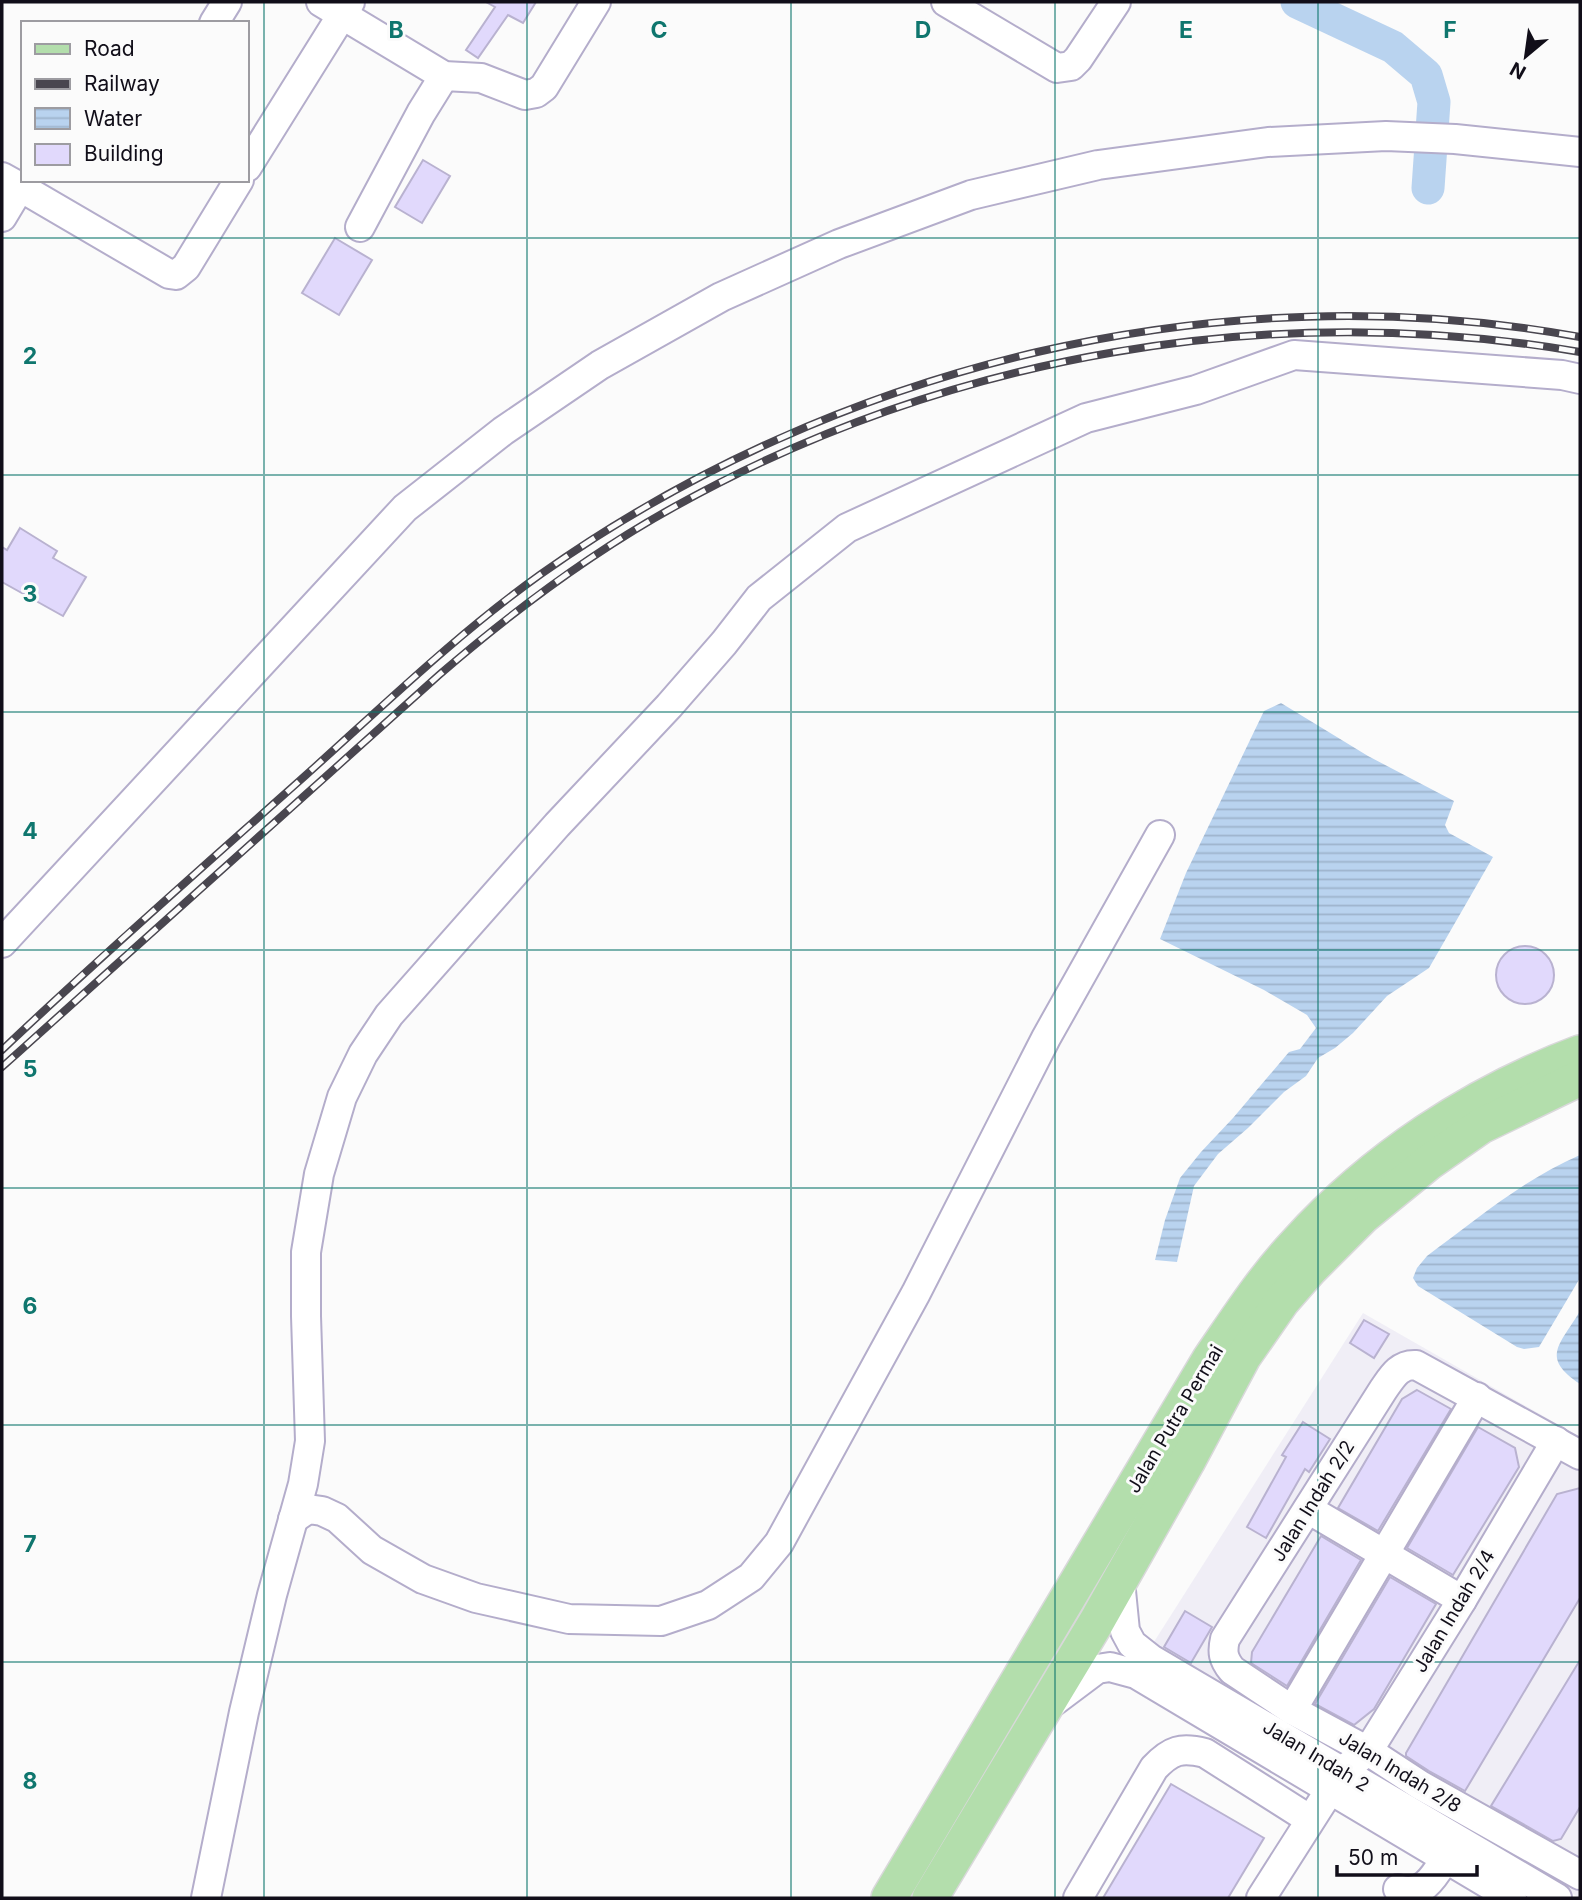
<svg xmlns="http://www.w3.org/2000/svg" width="1582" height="1900" viewBox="0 0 1582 1900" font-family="Inter,sans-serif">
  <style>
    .built { fill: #f0eef6 }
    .water { fill: url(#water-rules) }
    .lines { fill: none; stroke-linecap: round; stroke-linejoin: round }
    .river { stroke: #b9d3ef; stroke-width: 33 }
    .building { fill: #e1d9fc; stroke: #b9b2d0; stroke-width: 2 }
    .minor-casing { stroke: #b4adcb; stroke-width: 32 }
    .major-casing { stroke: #d9d8da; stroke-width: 38 }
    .minor { stroke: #fff; stroke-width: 28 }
    .major { stroke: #b3deac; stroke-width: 35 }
    .rail-casing { stroke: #49464f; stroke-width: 8 }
    .rail { stroke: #fbfbfb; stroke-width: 5; stroke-dasharray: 16; stroke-linecap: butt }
    .grid { fill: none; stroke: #0f766e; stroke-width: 2; stroke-opacity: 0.55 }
    .labels { text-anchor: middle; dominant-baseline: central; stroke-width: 6; stroke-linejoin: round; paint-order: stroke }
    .street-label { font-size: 19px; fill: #110e19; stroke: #fbfbfb }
    .grid-label { font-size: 23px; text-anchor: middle; font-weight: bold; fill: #0f766e; stroke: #fbfbfb; stroke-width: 6; stroke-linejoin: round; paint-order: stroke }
  </style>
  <defs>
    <pattern id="water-rules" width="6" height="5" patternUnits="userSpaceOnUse" patternTransform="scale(1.75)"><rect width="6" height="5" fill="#b9d3ef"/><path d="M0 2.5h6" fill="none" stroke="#9eb4cc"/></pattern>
  </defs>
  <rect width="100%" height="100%" fill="#fbfbfb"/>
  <polygon class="built" points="1363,1313 1580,1437 1580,1898 1152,1645"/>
  <g class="water">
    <polygon points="1281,703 1368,756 1454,801 1445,825 1449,833 1493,857 1429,968 1387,996 1353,1033 1335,1048 1318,1058 1306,1076 1284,1092 1248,1128 1218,1154 1194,1186 1177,1262 1155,1260 1165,1220 1180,1178 1201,1152 1233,1118 1289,1052 1300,1049 1316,1028 1307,1015 1264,990 1160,939 1186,873 1264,711"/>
    <path d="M1580,1155V1278L1539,1347L1524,1349L1517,1347L1418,1286L1413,1278L1417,1268L1427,1256C1476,1220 1524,1179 1580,1155Z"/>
    <path d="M1580,1311V1384C1540,1357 1560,1345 1580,1311Z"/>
  </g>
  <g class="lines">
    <polyline class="river" points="1297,2 1393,47 1426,75 1434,102 1428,188"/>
  </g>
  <g class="building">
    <polygon points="486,2 536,2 523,23 508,15 478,58 466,50 495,7"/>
    <polygon points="423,160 450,176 422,223 395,207"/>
    <polygon points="335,238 372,260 339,315 302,293"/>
    <polygon points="20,528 57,551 53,558 86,577 63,616 2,582 2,547 7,550"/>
    <circle cx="1525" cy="975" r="29"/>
    <polygon points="1364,1320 1389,1334 1374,1358 1350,1343"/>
    <polygon points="1417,1390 1451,1409 1378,1531 1338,1508 1402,1399"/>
    <polygon points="1303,1422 1330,1439 1309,1472 1305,1469 1266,1538 1247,1527 1286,1457 1282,1455"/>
    <polygon points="1478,1427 1515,1448 1519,1467 1453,1575 1407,1548"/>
    <polygon points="1580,1488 1580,1598 1465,1791 1429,1771 1406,1756 1406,1753 1557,1494"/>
    <polygon points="1321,1536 1361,1560 1287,1686 1251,1663 1252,1652"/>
    <polygon points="1390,1577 1436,1604 1374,1709 1354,1725 1315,1704"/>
    <polygon points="1185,1611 1212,1627 1191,1663 1164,1647"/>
    <polygon points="1580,1660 1580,1807 1561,1839 1553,1841 1491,1806"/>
    <polygon points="1171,1784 1264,1838 1228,1898 1103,1898"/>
  </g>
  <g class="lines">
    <defs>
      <g id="minor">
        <polyline points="321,2 444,76 481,78 525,95 536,93 544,87 596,2"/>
        <polyline points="946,2 1057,68 1071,66 1078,59 1116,2"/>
        <polyline points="214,23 227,2"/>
        <polyline points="247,167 350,2"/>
        <polyline points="2,177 20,187 2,217"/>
        <polyline points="20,187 169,274 176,275 186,267 239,180"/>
        <polyline points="360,227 421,113 444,76"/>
        <polyline points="2,943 405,508 503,431 600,365 721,297 839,244 971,195 1098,165 1268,142 1386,136 1455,139 1580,152"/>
        <path d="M1580,1455L1416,1365C1399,1364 1392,1377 1383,1390L1225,1639C1222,1652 1223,1659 1232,1670L1292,1710L1368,1751L1420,1785L1580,1875"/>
        <polyline points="1308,1509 1462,1600"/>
        <polyline points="293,1519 308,1509 322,1511 337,1518 372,1550 423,1579 476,1598 569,1619 661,1621 708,1605 751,1577 779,1543 916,1293 1046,1038 1160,835"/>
        <polyline points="1120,1581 1125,1631 1132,1644 1151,1659 1557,1898"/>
        <polyline points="1053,1702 1097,1669 1110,1667 1136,1674 1512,1898"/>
        <polyline points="1292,1710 1477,1397"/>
        <path d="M1398,1889C1422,1898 1434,1877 1445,1859"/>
        <polyline points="206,1898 244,1712 272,1595 303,1484 310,1441 306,1316 306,1252 319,1174 342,1097 363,1054 389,1015 557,825 669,706 724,643 759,598 847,528 1086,418 1196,390 1294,355 1562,375 1580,379"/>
        <path d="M1078,1898L1154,1768C1171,1750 1181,1747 1205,1753L1309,1819"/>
        <polyline points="1261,1898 1342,1771 1368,1751 1462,1600 1556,1441"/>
      </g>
      <g id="major">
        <path d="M889,1898L1210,1359C1237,1320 1263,1279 1296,1244C1373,1159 1473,1093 1580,1053"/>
        <polyline points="930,1898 1097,1621 1187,1462 1243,1357 1282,1301 1310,1269 1363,1216 1428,1163 1481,1126 1580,1078"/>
      </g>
    </defs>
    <use href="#minor" class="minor-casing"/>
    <use href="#major" class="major-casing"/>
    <use href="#minor" class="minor"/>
    <use href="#major" class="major"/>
    <defs>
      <g id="rail">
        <path d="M2,1050C101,956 204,866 306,775C383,706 457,634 541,574C838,364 1221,271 1580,337"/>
        <path d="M2,1067L439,675C512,612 589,554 674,507C949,354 1270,299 1580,352"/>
      </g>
    </defs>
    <use href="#rail" class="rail-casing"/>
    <use href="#rail" class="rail"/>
  </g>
  <path class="grid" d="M264,2V1898M527,2V1898M791,2V1898M1055,2V1898M1318,2V1898M2,238H1580M2,475H1580M2,712H1580M2,950H1580M2,1188H1580M2,1425H1580M2,1662H1580"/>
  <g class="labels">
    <g class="street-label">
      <text transform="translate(1175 1419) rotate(-59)">Jalan Putra Permai</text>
      <text transform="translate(1313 1501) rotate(-58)">Jalan Indah 2/2</text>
      <text transform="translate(1454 1611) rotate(-59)">Jalan Indah 2/4</text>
      <text transform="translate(1316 1756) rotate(31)">Jalan Indah 2</text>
      <text transform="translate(1400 1772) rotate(31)">Jalan Indah 2/8</text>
    </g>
  </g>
  <g class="grid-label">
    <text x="396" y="38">B</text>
    <text x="659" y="38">C</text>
    <text x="923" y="38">D</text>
    <text x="1186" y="38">E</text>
    <text x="1450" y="38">F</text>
    <text x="30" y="364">2</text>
    <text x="30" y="602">3</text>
    <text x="30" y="839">4</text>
    <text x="30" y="1077">5</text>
    <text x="30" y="1314">6</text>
    <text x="30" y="1552">7</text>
    <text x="30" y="1789">8</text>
  </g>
  <rect width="1582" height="1900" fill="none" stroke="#110e19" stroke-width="7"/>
  <rect x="21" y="21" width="228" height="161" fill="#fbfbfb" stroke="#9d9ca1" stroke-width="2"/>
  <rect x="35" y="44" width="35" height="10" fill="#b3deac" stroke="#9d9ca1" stroke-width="2"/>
  <text x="84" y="56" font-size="21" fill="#110e19">Road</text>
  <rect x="35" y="79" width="35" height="10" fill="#49464f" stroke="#9d9ca1" stroke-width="2"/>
  <text x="84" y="91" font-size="21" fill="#110e19">Railway</text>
  <rect x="35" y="108" width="35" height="21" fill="url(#water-rules)" stroke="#9d9ca1" stroke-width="2"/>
  <text x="84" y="126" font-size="21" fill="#110e19">Water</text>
  <rect x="35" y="144" width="35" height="21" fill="#e1d9fc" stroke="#9d9ca1" stroke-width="2"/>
  <text x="84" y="161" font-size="21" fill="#110e19">Building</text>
  <g transform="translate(1526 56) rotate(209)" stroke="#fbfbfb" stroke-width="5" paint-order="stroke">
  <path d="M0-5L12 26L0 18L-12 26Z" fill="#110e19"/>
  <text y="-10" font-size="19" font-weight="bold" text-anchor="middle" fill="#110e19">N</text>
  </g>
  <path d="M1337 1865v10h140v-10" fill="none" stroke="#110e19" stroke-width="3.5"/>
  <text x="1348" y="1865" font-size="21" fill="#110e19" stroke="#fbfbfb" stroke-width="5" paint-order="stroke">50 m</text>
</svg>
